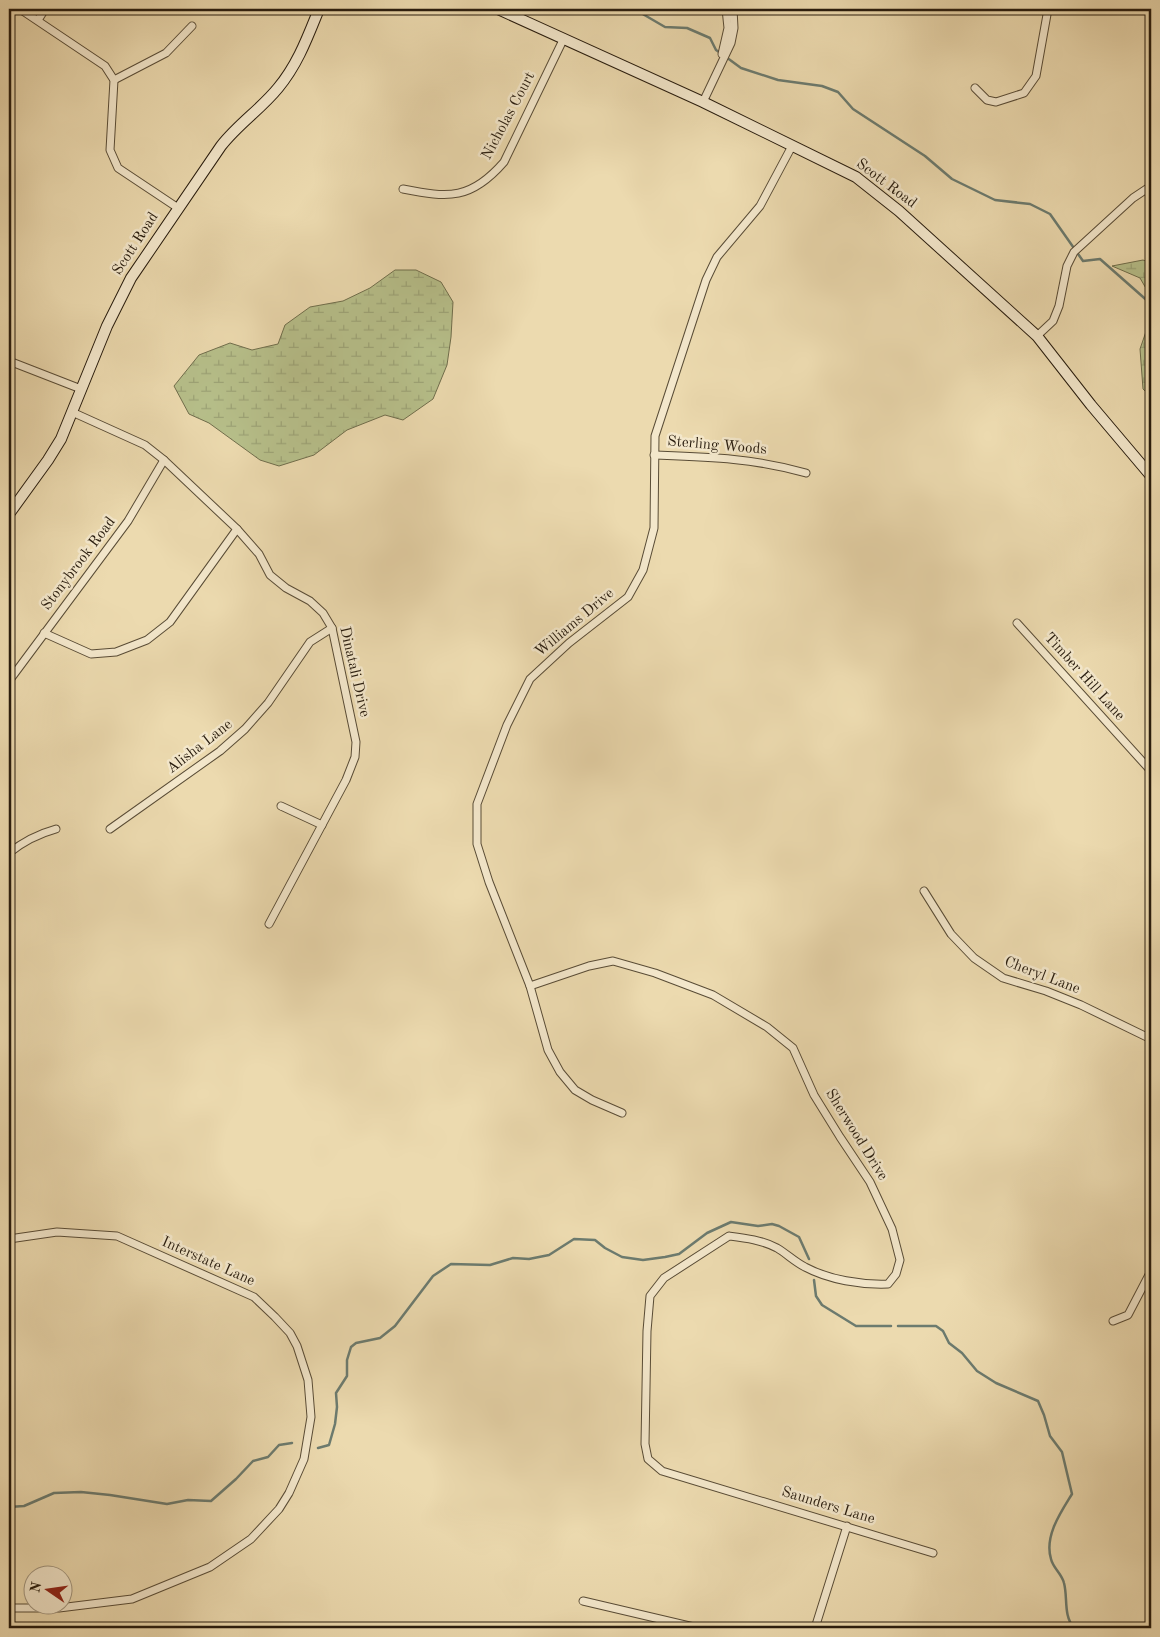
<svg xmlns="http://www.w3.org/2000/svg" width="1160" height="1637" viewBox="0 0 1160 1637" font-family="'Old Standard TT',serif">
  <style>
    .wetland { fill: url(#wetland-marsh); stroke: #706e4c }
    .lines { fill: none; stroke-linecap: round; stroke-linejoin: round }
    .stream { stroke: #6c7b6f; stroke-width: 2.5 }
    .street-casing { stroke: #594c36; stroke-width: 9 }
    .secondary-casing { stroke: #281c0e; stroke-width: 12 }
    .street { stroke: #f3e7cb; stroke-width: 7 }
    .secondary { stroke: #f3e7cb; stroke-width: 10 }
    .labels { text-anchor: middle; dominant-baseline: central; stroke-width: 5; stroke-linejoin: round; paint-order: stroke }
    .street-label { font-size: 15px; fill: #281c0e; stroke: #f3e7cb }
  </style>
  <defs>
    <pattern id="wetland-marsh" width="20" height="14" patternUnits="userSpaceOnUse" patternTransform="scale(1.25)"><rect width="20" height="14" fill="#b7c08b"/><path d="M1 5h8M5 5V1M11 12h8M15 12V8" fill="none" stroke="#9da477"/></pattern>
  </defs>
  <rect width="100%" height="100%" fill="#ecdaaf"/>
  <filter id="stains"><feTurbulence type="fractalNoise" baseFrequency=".004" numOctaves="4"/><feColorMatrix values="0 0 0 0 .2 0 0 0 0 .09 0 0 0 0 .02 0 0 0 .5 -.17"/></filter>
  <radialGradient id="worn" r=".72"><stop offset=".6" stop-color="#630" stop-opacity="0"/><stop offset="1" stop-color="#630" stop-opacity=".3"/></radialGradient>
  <g class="wetland">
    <polygon points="1143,260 1151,263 1151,297 1140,278 1112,266"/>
    <polygon points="395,270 416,270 441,282 453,302 451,337 447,365 433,399 403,420 385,415 347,430 314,455 279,466 260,460 209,423 189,414 174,386 199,355 230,343 252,350 278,344 285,325 310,307 343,301 370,288"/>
    <polygon points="1151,317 1151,397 1143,389 1140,349"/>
  </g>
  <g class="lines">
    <g class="stream">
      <polyline points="639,9 641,13 665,27 687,28 710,38 716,50 719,52"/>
      <polyline points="726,57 741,68 778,80 822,86 838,92 853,109 925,156 952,179 995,200 1030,204 1050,214 1083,261 1100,259 1151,304"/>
      <polyline points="814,1280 816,1296 822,1305 856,1326 891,1326"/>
      <path d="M898,1326H936L943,1331L949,1343L962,1353L977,1371L996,1383L1038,1401L1044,1415L1050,1436L1062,1452L1072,1494C1061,1512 1044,1536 1051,1559C1053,1568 1062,1574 1064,1583C1068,1598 1063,1615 1074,1628"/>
      <polyline points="318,1448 329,1445 335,1424 337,1407 336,1393 347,1376 347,1360 351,1347 356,1343 380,1338 395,1326 433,1276 451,1264 490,1265 513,1258 529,1259 549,1255 574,1239 595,1240 605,1248 622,1257 643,1260 665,1257 679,1254 707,1233 731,1222 758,1226 772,1224 779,1226 799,1237 809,1259"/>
      <polyline points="9,1507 24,1506 54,1493 81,1492 110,1495 167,1504 188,1500 211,1501 236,1479 253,1461 268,1457 279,1445 292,1443"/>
    </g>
    <defs>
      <g id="street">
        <polyline points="20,9 105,66 114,80 110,150 118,168 178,208"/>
        <polyline points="38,20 45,9"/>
        <polyline points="722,54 728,28 726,9"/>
        <polyline points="114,80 166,53 192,26"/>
        <polyline points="975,88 987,100 996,102 1024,93 1036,76 1048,9"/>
        <polyline points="703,102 731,43 734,28 733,9"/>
        <path d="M403,189C449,198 471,200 504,162L564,38"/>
        <polyline points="1037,336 1053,321 1059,306 1067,266 1074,252 1133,198 1151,186"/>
        <polyline points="9,361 81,389"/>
        <polyline points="72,412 145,445 164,460 237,529 259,554 270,575 286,588 310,601 323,613 332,628 356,742 355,757 346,780 269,924"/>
        <path d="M654,455C708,457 753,458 806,473"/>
        <polyline points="1017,623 1151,771"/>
        <polyline points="44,633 91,654 116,652 147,640 170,622 237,529"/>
        <polyline points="9,681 128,521 164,460"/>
        <polyline points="281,806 322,825"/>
        <polyline points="110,829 220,751 245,729 268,703 310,642 332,628"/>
        <path d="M9,853C24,841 38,834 56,829"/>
        <polyline points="924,891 951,934 974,958 1003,978 1046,991 1081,1005 1151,1039"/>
        <path d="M530,986L589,966L613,961L655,973L713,995L767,1027L793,1048L814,1095L840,1137L870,1182L892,1229L900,1260L896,1274L888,1284C862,1285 829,1280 805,1267C795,1262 787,1254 777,1248C762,1240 745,1238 729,1236L664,1278L650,1296L647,1331L645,1444L648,1459L662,1471L933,1553"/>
        <polyline points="622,1113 592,1100 575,1090 560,1072 548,1050 530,986 489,882 477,844 477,804 507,725 530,679 569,643 628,597 643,570 654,528 655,436 706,280 717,257 760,206 792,146"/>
        <polyline points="9,1239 57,1232 117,1236 254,1297 275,1317 290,1333 297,1346 308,1380 311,1417 304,1459 289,1493 279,1509 251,1539 210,1567 132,1599 59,1608 9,1608"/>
        <polyline points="1113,1321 1128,1315 1151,1271"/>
        <polyline points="583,1601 698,1628"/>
        <polyline points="815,1628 847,1526"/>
      </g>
      <g id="secondary">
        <polyline points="498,9 703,102 856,177 899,211 1037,336 1091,405 1151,476"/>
        <path d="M9,514L48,460L61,439L107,326L131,278L221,146C238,124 261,109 278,88C298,64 308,36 319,9"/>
      </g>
    </defs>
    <use href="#street" class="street-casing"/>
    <use href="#secondary" class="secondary-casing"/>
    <use href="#street" class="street"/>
    <use href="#secondary" class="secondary"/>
  </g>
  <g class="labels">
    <g class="street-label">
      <text transform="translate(509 116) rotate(-62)">Nicholas Court</text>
      <text transform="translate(886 184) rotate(37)">Scott Road</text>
      <text transform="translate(136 244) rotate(-57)">Scott Road</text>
      <text transform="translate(717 446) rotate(5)">Sterling Woods</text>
      <text transform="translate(79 564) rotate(-53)">Stonybrook Road</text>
      <text transform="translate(575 623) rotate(-40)">Williams Drive</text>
      <text transform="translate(354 672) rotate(77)">Dinatali Drive</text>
      <text transform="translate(1084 677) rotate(48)">Timber Hill Lane</text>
      <text transform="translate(200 747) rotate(-38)">Alisha Lane</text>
      <text transform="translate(1042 976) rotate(21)">Cheryl Lane</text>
      <text transform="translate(856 1135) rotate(58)">Sherwood Drive</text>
      <text transform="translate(208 1262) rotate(24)">Interstate Lane</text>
      <text transform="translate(828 1506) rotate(17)">Saunders Lane</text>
    </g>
  </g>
  <rect width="1160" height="1637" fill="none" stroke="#ecdaaf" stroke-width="30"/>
  <rect x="10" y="10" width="1140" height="1617" fill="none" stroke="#281c0e" stroke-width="2.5"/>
  <rect x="15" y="15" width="1130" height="1607" fill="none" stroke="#281c0e"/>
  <g transform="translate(48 1590) rotate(283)"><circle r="24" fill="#f3e7cb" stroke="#a2967f"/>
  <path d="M0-4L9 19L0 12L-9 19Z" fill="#8f2418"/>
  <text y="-8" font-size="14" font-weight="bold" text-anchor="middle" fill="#281c0e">N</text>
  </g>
  <rect width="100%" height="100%" filter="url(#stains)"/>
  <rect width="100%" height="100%" fill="url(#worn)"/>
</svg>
